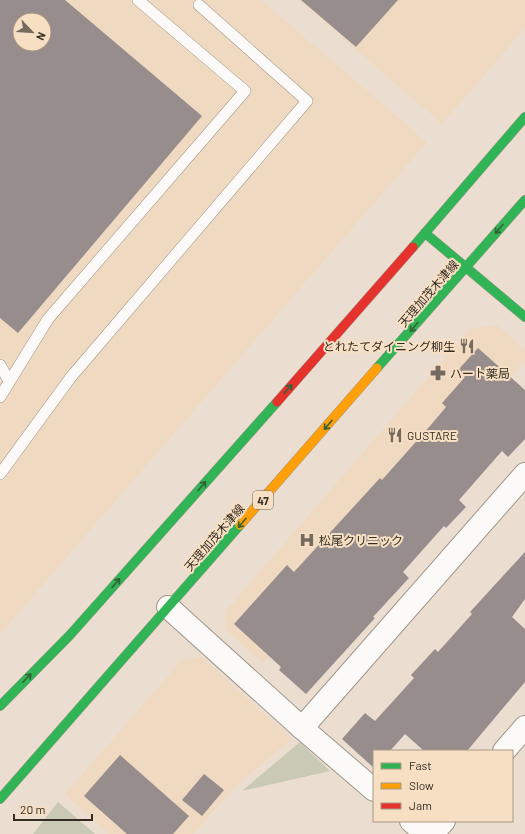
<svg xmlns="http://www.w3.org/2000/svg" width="525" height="834" viewBox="0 0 525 834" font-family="Barlow,'Noto Sans JP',sans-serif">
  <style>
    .built { fill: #efd9c1; fill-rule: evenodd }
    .green { fill: #cac9b5 }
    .building { fill: #978d8d; fill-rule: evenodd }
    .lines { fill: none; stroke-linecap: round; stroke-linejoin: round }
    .lane-casing { stroke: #a0968b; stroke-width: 12 }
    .street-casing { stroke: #a0968b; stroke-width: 24 }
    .fast-casing { stroke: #a0968b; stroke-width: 10 }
    .slow-casing { stroke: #a0968b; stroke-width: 10 }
    .jam-casing { stroke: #a0968b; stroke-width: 10 }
    .lane { stroke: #fcfaf8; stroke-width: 11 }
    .street { stroke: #fcfaf8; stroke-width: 22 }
    .fast { stroke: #30b455; stroke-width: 9 }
    .slow { stroke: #ff9f0a; stroke-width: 9 }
    .jam { stroke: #e5322d; stroke-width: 9 }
    .oneway { stroke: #336236 }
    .labels { text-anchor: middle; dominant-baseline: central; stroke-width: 4; stroke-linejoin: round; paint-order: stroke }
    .shield { fill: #f7dfc4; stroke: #6f6253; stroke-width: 1 }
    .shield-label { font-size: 11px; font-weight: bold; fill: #352c22 }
    .street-label { font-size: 12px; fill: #352c22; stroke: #f7dfc4 }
    .poi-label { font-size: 12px; fill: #352c22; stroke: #f7dfc4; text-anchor: start }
  </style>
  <rect width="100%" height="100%" fill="#ebded0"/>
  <g class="built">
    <path d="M0,0H261L427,142L0,634ZM20,20H44V44H20Z"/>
    <polygon points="299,0 525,0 525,28 442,124"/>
    <polygon points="497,325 525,350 525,361 263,663 227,631 225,612 470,329"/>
    <polygon points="201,657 292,739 237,785 193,834 109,834 65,794 182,660"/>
  </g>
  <g class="green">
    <polygon points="300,742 330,771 242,791"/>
    <polygon points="58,802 95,834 33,834"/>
  </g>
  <g class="building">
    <path d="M0,0H65L202,116L18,333L0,318ZM20,20H44V44H20Z"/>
    <polygon points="301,0 398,0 356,47"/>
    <polygon points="478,348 525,390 525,439 508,457 502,451 459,500 466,507 446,528 444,526 403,572 409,578 373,617 375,618 306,694 279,670 281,667 234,624 287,565 294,572 380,478 382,480 430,426 446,407 442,403 465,377 458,370"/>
    <polygon points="525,552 525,599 512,617 525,629 525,682 467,751 424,751 405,734 390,751 374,751 374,768 342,739 365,713 375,721 414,678 411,675 435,649 438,652 472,614 470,612"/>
    <polygon points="120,755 189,816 173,834 127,834 84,796"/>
    <polygon points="204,774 224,790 202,816 182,800"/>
  </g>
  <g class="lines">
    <defs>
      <g id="lane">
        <polyline points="0,365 9,381"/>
        <polyline points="0,397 48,319 245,91 138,0"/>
        <polyline points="0,474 71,377 307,101 199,5"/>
      </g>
      <g id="street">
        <polyline points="168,607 302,728 374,790"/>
        <polyline points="302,728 525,474"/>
        <polyline points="504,751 525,727"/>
        <polyline points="411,821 426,834"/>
        <polyline points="432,834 444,821"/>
      </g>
      <g id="fast">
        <polyline points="425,233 525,317"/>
        <polyline points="413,247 525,117"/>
        <polyline points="377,368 525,200"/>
        <polyline points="0,706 70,635 277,402"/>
        <polyline points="0,799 240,525"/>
      </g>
      <polyline id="slow" points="240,525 377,368"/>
      <polyline id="jam" points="277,402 413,247"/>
    </defs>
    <use href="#lane" class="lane-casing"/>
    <use href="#street" class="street-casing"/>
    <use href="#fast" class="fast-casing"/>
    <use href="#slow" class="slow-casing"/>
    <use href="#jam" class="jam-casing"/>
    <use href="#lane" class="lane"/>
    <use href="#street" class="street"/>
    <use href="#fast" class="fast"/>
    <use href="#slow" class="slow"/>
    <use href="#jam" class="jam"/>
  </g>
  <defs><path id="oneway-shaft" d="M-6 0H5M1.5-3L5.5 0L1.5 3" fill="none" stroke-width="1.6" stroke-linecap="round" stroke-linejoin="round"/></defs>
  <g class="oneway">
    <use href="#oneway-shaft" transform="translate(499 229) rotate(131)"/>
    <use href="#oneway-shaft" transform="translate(414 327) rotate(131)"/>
    <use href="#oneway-shaft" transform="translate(288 389) rotate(-48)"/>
    <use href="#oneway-shaft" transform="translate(328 425) rotate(131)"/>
    <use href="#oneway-shaft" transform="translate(202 486) rotate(-49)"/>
    <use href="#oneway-shaft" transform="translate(242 523) rotate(131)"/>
    <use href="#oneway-shaft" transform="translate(116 583) rotate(-49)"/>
    <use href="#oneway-shaft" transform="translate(27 678) rotate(-45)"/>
  </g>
  <defs>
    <symbol id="restaurant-bare" viewBox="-9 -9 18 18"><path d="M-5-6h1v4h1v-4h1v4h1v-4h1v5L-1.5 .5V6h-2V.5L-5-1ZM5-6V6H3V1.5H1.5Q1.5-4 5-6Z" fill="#756a5f" stroke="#f7dfc4" stroke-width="2.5" paint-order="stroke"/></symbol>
    <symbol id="pharmacy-bare" viewBox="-9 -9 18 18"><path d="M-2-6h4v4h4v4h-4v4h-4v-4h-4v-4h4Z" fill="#756a5f" stroke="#f7dfc4" stroke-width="2.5" paint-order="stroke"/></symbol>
    <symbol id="hospital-bare" viewBox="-9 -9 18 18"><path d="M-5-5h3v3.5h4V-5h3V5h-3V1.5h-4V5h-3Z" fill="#756a5f" stroke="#f7dfc4" stroke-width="2.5" paint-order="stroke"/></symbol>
  </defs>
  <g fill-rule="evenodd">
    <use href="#restaurant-bare" x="456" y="335" width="22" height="22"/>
    <use href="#pharmacy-bare" x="427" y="362" width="22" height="22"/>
    <use href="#restaurant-bare" x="384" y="424" width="22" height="22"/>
    <use href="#hospital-bare" x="296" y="529" width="22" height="22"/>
  </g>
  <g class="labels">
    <rect class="shield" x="253" y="491" width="20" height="18" rx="3"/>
    <g class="shield-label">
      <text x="263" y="500">47</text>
    </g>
    <g class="street-label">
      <text transform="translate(428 293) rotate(-49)">天理加茂木津線</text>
      <text transform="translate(214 537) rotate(-49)">天理加茂木津線</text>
    </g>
    <g class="poi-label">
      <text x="455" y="346" text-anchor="end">とれたてダイニング柳生</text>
      <text x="450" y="373">ハート薬局</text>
      <text x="407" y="435">GUSTARE</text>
      <text x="319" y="540">松尾クリニック</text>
    </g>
  </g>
  <rect x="373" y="750" width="140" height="72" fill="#f7dfc4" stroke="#a99783"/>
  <rect x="381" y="763" width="20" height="6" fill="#30b455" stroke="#a99783"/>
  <text x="409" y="770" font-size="12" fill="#352c22">Fast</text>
  <rect x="381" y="783" width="20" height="6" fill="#ff9f0a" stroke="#a99783"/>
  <text x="409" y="790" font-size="12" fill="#352c22">Slow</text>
  <rect x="381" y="803" width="20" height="6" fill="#e5322d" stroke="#a99783"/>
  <text x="409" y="810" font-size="12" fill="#352c22">Jam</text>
  <g transform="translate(32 32) rotate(115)"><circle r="19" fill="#f7dfc4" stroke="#a99783"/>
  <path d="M0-3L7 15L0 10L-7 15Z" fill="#756a5f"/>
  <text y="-6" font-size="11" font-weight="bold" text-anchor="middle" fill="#352c22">N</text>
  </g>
  <path d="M14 814v6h78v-6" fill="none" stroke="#352c22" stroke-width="2"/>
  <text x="20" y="814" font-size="12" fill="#352c22" stroke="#f7dfc4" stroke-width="3" paint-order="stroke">20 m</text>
</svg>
